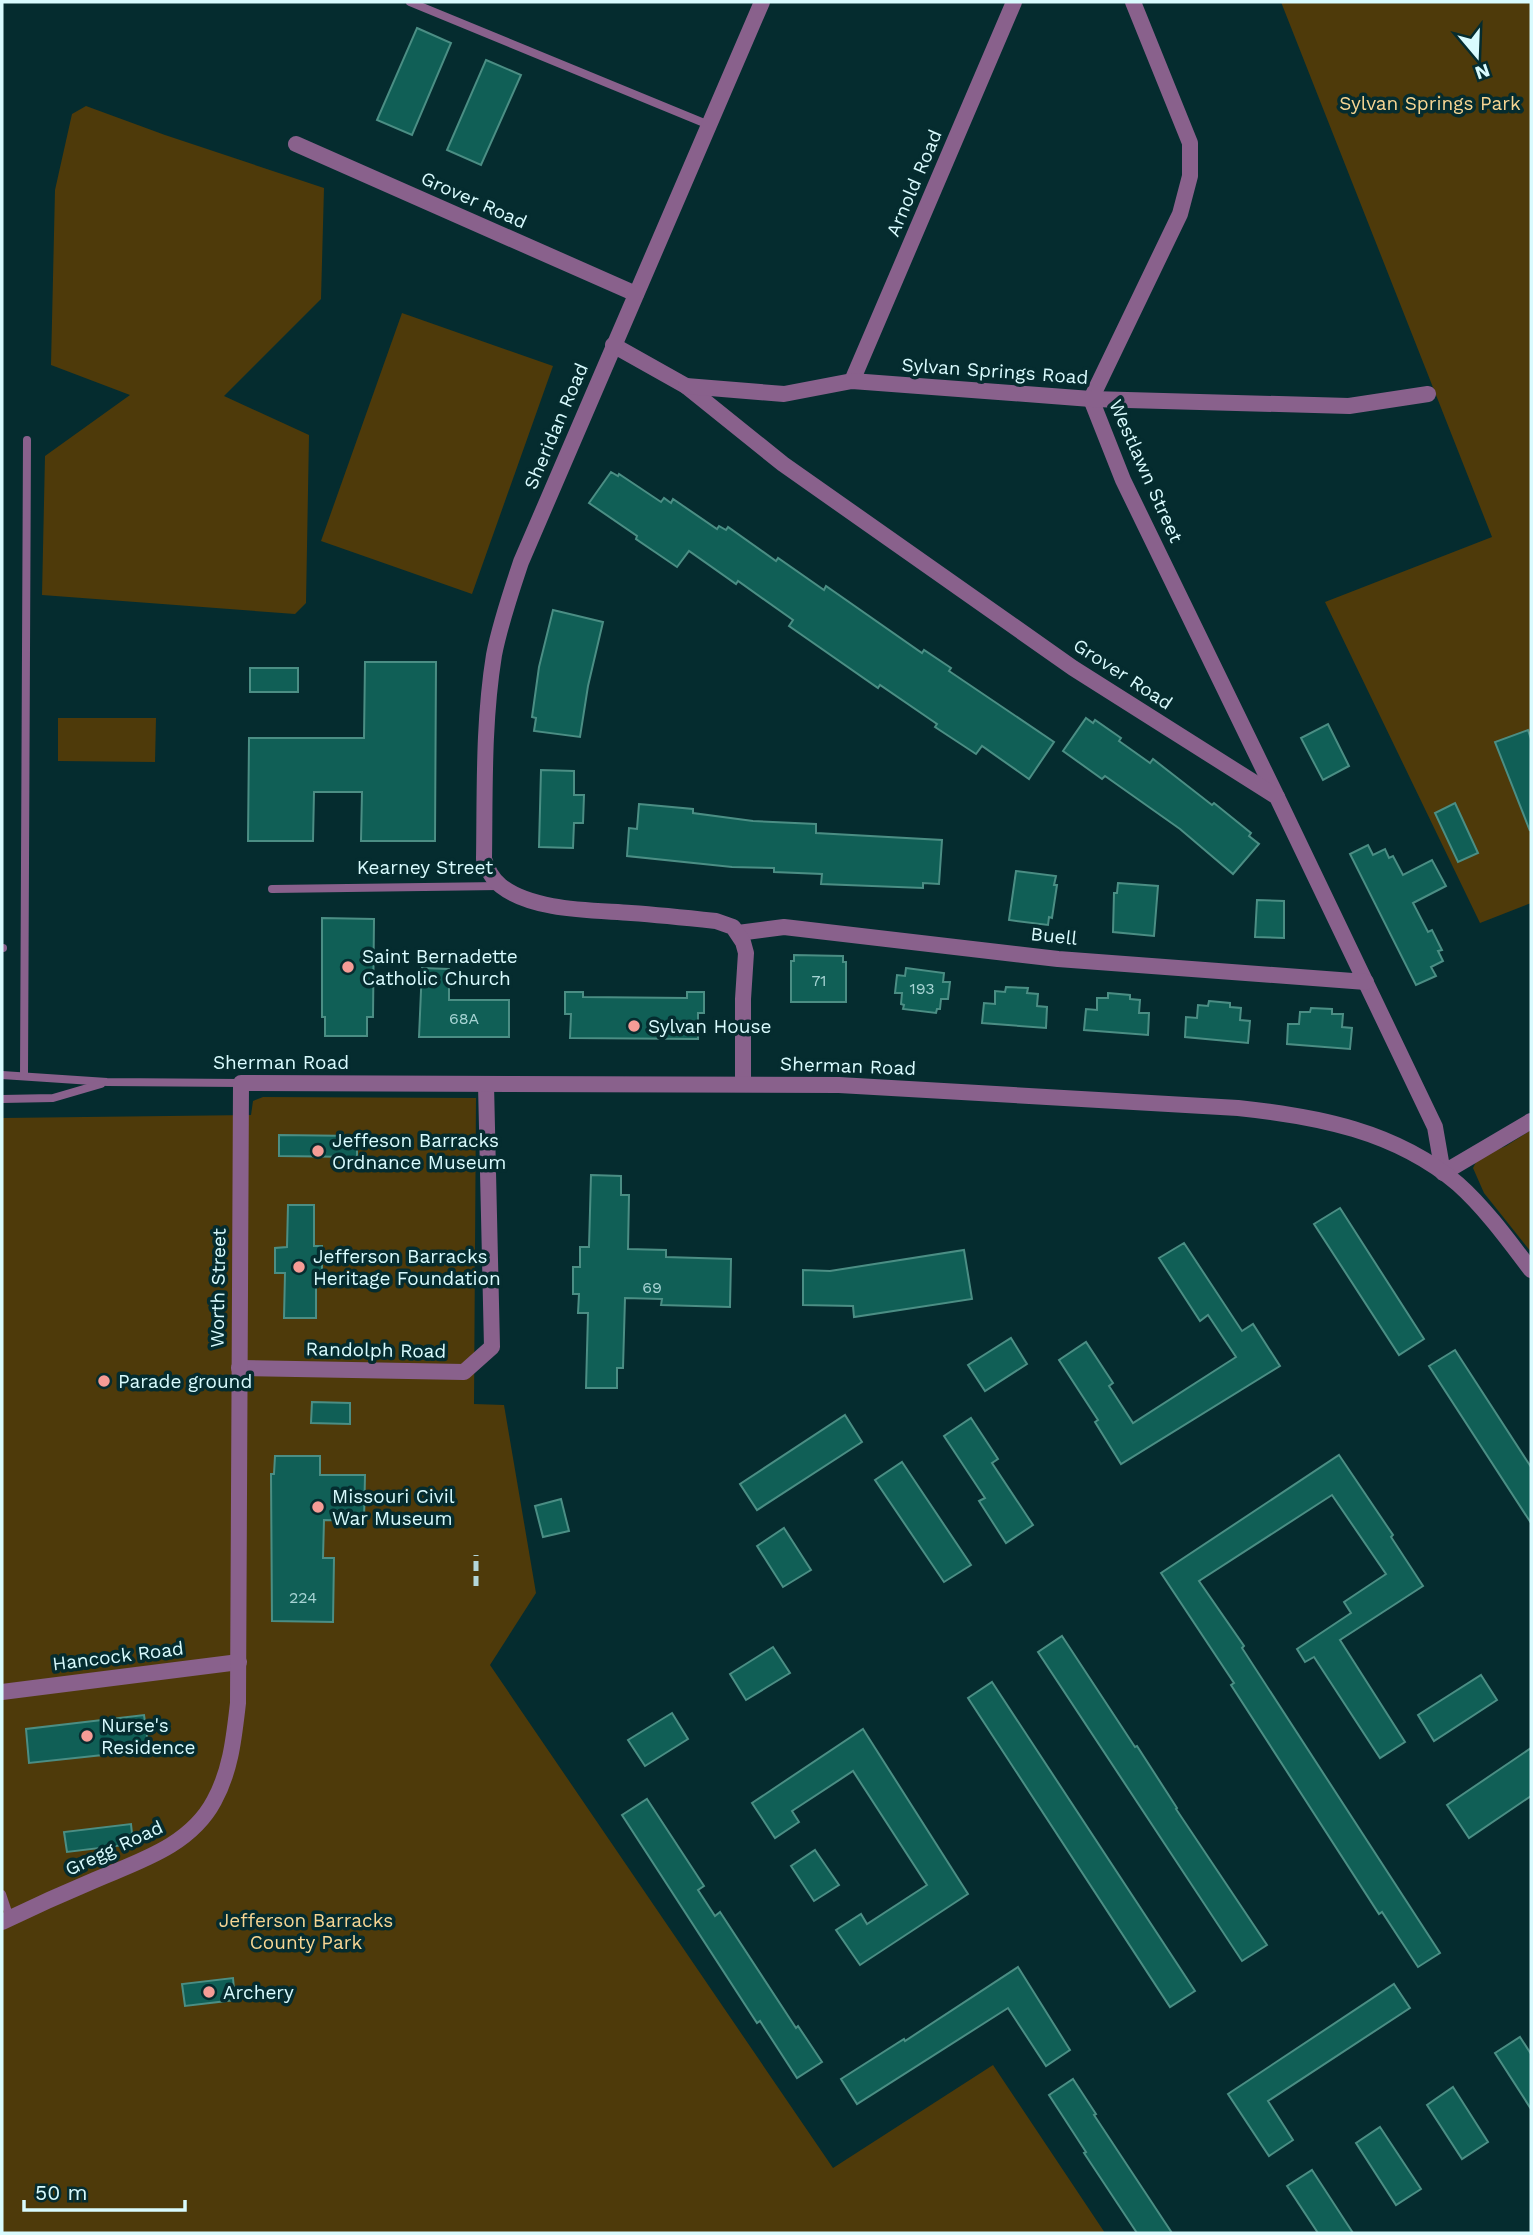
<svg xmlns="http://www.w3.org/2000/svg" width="1533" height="2235" viewBox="0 0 1533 2235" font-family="'Work Sans',sans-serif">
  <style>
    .green { fill: #4e3a0a }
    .building { fill: #105f56; stroke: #4b8e84; stroke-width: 2 }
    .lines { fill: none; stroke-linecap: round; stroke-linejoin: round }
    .lane { stroke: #89618c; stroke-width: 8 }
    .street { stroke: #89618c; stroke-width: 16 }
    .rail { stroke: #b4d7da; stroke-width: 5; stroke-dasharray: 10 5; stroke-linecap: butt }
    .poi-dot { fill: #f59c96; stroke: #052c2f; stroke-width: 2.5 }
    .labels { text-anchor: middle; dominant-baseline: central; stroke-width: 7; stroke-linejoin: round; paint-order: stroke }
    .number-label { font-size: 16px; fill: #a7d4d4 }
    .park-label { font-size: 19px; fill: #f7d694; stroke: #052c2f }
    .street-label { font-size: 19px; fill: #d9fbfe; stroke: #052c2f }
    .poi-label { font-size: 19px; fill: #d9fbfe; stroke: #052c2f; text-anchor: start }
  </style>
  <rect width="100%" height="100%" fill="#052c2f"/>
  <g class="green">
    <polygon points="1281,2 1531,2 1531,903 1480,923 1325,602 1492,537"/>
    <polygon points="86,106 165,135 324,188 321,299 224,396 309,435 306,603 295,614 42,595 45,456 130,395 51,365 55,190 72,114"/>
    <polygon points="402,313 553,366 472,594 321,541"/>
    <polygon points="58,718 156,718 155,762 58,761"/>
    <polygon points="263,1097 476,1098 474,1404 504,1405 536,1593 490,1665 833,2168 993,2065 1105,2233 2,2233 2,1118 251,1115 253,1101"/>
    <polygon points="1531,1130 1531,1252 1484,1193 1473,1168 1478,1158 1506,1146"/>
  </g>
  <g class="building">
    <polygon points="417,28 451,43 412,135 377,120"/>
    <polygon points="486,60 521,75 481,165 447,150"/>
    <polygon points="611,472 618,476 619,474 661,502 664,498 671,503 673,499 717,529 719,526 726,530 728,527 776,561 778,558 824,590 826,586 922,653 924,650 951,668 949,671 1054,742 1029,779 982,746 976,754 935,727 937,724 880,685 878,688 789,626 793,620 738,581 736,584 689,551 677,567 636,539 637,536 589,503"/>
    <polygon points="553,610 603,622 588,686 580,737 534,731 536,718 532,717 539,667"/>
    <polygon points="365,662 436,662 435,841 361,841 362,792 314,792 313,841 248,841 249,738 364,738"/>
    <rect x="250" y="668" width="48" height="24"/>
    <polygon points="1086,718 1093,723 1095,720 1121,738 1119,741 1150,763 1153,759 1212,805 1214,803 1251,833 1249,836 1259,844 1233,874 1180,829 1105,776 1102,779 1063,751"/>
    <polygon points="1328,724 1349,766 1323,780 1301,738"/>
    <polygon points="1528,730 1531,739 1530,831 1495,742"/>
    <polygon points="541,770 574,771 574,795 584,795 583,823 574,823 573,848 539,847"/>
    <polygon points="1455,803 1478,853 1458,862 1435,813"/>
    <polygon points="639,804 693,809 693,813 753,821 816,824 816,833 942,840 939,884 923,883 923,888 821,884 822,874 774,872 774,868 732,867 627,856 629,828 637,829"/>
    <polygon points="1368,845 1373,855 1385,849 1389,858 1393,856 1403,875 1432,860 1446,886 1413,903 1428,932 1432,930 1442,950 1438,951 1443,961 1431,967 1436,976 1416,985 1350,854"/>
    <polygon points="1016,871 1056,876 1054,885 1057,885 1052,918 1049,917 1048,925 1009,920"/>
    <polygon points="1118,883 1158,886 1154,936 1113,932 1114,893 1117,893"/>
    <polygon points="1257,900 1284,901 1284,938 1255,937"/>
    <polygon points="322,918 374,919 373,1017 367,1017 367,1036 325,1036 325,1017 322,1017"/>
    <polygon points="794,955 843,956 843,962 846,962 846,1002 791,1002 791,961 794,961"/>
    <polygon points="422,968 449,969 449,1000 509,1000 509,1037 419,1037"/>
    <polygon points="906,968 944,973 943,982 950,982 948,999 941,999 940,1009 937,1009 936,1013 903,1009 904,1005 901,1004 902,993 895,993 897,975 905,976"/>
    <polygon points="1006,987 1028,988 1027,993 1038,994 1037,1006 1047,1007 1046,1028 982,1023 984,1003 995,1004 995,991 1005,992"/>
    <polygon points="565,992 583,992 583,997 687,998 687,992 704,992 704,1013 698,1013 698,1039 570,1038 571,1014 565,1014"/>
    <polygon points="1108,993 1130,995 1130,999 1140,1000 1139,1013 1149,1013 1148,1035 1084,1030 1086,1009 1097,1010 1097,998 1108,998"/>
    <polygon points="1209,1001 1230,1003 1230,1007 1241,1008 1240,1020 1250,1021 1248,1043 1185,1037 1186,1017 1197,1018 1198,1005 1208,1006"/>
    <polygon points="1311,1008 1332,1009 1332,1014 1343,1014 1342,1027 1352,1028 1350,1049 1287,1044 1288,1024 1299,1024 1300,1012 1310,1012"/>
    <polygon points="279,1135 357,1136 357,1157 279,1156"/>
    <polygon points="591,1175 621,1176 621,1195 629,1195 628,1249 666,1250 666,1257 731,1259 730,1307 661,1305 662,1299 625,1298 623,1368 617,1368 617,1388 586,1388 588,1313 578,1313 579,1294 573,1294 573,1267 580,1267 580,1247 589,1247"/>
    <polygon points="288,1205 314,1205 314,1246 322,1246 322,1275 316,1275 316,1318 284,1318 285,1273 275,1273 275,1248 287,1247"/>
    <polygon points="1340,1208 1424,1339 1399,1355 1314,1224"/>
    <polygon points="1184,1243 1242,1331 1253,1324 1280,1366 1121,1464 1095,1422 1098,1420 1059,1360 1086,1342 1113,1383 1109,1386 1133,1423 1236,1357 1208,1315 1200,1321 1159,1258"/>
    <polygon points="964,1250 972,1299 854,1317 853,1306 803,1305 803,1270 830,1271"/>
    <polygon points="1011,1338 1027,1364 985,1391 968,1365"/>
    <polygon points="1455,1350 1531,1467 1531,1523 1429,1366"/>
    <polygon points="312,1402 350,1403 350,1424 311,1423"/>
    <polygon points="845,1415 862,1442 757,1510 740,1484"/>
    <polygon points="971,1418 998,1459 992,1463 1033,1525 1006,1543 979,1501 985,1498 944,1436"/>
    <polygon points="1339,1455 1393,1535 1391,1537 1423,1586 1340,1640 1405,1742 1380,1758 1314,1657 1305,1662 1297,1649 1351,1613 1344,1602 1386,1574 1332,1495 1199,1581 1244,1646 1242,1648 1440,1953 1418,1967 1382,1912 1379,1914 1231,1685 1234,1683 1161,1573"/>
    <polygon points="275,1456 320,1456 320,1475 365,1475 364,1521 324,1520 323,1558 334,1558 333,1622 272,1621 271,1474 274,1474"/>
    <polygon points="902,1462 971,1565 944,1582 875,1480"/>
    <polygon points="561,1499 569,1531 543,1537 535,1506"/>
    <polygon points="784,1528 811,1570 783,1587 757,1546"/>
    <polygon points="1062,1636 1135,1747 1137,1746 1177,1808 1176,1809 1267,1945 1242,1961 1038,1652"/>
    <polygon points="773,1647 790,1673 746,1700 730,1674"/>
    <polygon points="1481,1675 1497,1700 1434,1741 1418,1715"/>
    <polygon points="992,1682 1195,1991 1170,2007 968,1698"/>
    <polygon points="672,1713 688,1739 645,1766 628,1740"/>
    <polygon points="144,1715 149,1750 29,1763 26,1729"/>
    <polygon points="863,1729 968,1894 860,1965 836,1930 861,1914 867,1924 927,1885 853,1771 792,1811 799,1822 775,1838 752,1803"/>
    <polygon points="1531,1748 1531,1796 1469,1838 1447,1805"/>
    <polygon points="647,1799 704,1886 698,1890 715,1916 720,1912 796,2028 798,2026 822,2062 797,2078 760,2021 757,2023 622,1815"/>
    <polygon points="131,1824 133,1844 67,1852 64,1832"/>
    <polygon points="815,1850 839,1885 814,1901 791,1866"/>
    <polygon points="1018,1967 1070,2050 1046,2066 1008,2008 857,2104 841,2079 904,2039 905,2041"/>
    <polygon points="233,1978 235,2000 185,2006 182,1984"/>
    <polygon points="1394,1984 1410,2008 1268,2101 1293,2140 1269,2156 1228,2094"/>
    <polygon points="1520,2037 1531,2054 1531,2109 1495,2053"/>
    <polygon points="1073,2079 1096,2114 1094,2115 1172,2233 1137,2233 1084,2153 1086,2152 1049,2095"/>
    <polygon points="1453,2087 1488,2142 1462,2159 1427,2105"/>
    <polygon points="1380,2127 1421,2189 1396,2205 1356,2143"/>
    <polygon points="1312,2170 1353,2233 1318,2233 1287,2186"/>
  </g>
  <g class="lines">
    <g class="lane">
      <polyline points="410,2 709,125"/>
      <polyline points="272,889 500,886"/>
      <polyline points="2,948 3,948"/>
      <polyline points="2,1075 107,1082 241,1083"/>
      <polyline points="24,1076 27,440"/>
      <polyline points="2,1099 53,1098 101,1084"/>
      <polyline points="2,1894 10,1918"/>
    </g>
    <g class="street">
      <polyline points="1133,2 1190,143 1190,176 1180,214 1091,399 1123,480 1277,797"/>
      <polyline points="296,144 636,294"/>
      <polyline points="613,345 686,386 783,464 1073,668 1277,797 1435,1127 1443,1173 1531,1121"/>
      <polyline points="852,381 1014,2"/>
      <polyline points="686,386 784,394 852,381 1091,399 1349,406 1428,394"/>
      <polyline points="738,933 784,927 1058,959 1366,982"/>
      <path d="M743,1084V999L746,953L743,942L733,927L716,921C688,918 659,915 631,913C592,910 533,911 501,886C492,879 488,870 484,859C485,791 483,723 494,655C500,624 511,592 521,562L762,2"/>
      <polyline points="239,1368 464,1372 492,1347 486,1084"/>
      <polyline points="2,1692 239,1662"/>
      <path d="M2,1922C33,1907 64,1893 95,1880C139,1861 190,1846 214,1801C231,1770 234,1737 238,1703L241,1083L839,1085L1238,1108C1316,1116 1396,1131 1458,1184C1485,1208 1509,1241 1531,1270"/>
    </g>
    <polyline class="rail" points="476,1586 476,1555"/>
  </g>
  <g class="poi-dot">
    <circle cx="348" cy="967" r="7"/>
    <circle cx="634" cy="1026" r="7"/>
    <circle cx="318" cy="1151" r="7"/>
    <circle cx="299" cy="1267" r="7"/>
    <circle cx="104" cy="1381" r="7"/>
    <circle cx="318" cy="1507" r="7"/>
    <circle cx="87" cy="1736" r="7"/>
    <circle cx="209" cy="1992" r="7"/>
  </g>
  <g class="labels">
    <g class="number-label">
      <text x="819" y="980">71</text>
      <text x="922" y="988">193</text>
      <text x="464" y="1018">68A</text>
      <text x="652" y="1287">69</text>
      <text x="303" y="1597">224</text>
    </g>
    <g class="park-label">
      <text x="1430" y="103">Sylvan Springs Park</text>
      <text x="306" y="1920">Jefferson Barracks<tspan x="306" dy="22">County Park</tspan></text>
    </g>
    <g class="street-label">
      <text transform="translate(914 183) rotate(-67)">Arnold Road</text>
      <text transform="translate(474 200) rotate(24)">Grover Road</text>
      <text transform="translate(995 371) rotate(4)">Sylvan Springs Road</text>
      <text transform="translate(556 426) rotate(-67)">Sheridan Road</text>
      <text transform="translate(1146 471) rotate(66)">Westlawn Street</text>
      <text transform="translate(1123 674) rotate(33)">Grover Road</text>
      <text x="425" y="867">Kearney Street</text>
      <text transform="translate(1054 936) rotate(6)">Buell</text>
      <text x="281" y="1062">Sherman Road</text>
      <text transform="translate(848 1066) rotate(2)">Sherman Road</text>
      <text transform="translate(218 1288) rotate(-89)">Worth Street</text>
      <text transform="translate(376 1350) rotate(1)">Randolph Road</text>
      <text transform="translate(118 1656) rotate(-7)">Hancock Road</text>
      <text transform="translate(114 1848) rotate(-25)">Gregg Road</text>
    </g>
    <g class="poi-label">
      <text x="362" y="956">Saint Bernadette<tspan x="362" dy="22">Catholic Church</tspan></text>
      <text x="648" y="1026">Sylvan House</text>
      <text x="332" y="1140">Jeffeson Barracks<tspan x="332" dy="22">Ordnance Museum</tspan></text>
      <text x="313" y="1256">Jefferson Barracks<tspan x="313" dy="22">Heritage Foundation</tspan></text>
      <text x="118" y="1381">Parade ground</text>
      <text x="332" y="1496">Missouri Civil<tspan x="332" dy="22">War Museum</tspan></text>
      <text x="101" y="1725">Nurse's<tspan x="101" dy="22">Residence</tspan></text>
      <text x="223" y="1992">Archery</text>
    </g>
  </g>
  <rect width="1533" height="2235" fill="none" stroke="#d9fbfe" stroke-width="7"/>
  <g transform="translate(1477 56) rotate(161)" stroke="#052c2f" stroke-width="5" paint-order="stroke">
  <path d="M0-5L12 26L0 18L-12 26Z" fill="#d9fbfe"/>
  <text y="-10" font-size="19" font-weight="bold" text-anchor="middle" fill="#d9fbfe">N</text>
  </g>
  <path d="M24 2200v10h161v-10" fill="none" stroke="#d9fbfe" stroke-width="3.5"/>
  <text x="35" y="2200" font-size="21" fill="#d9fbfe" stroke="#052c2f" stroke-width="5" paint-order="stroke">50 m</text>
</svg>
